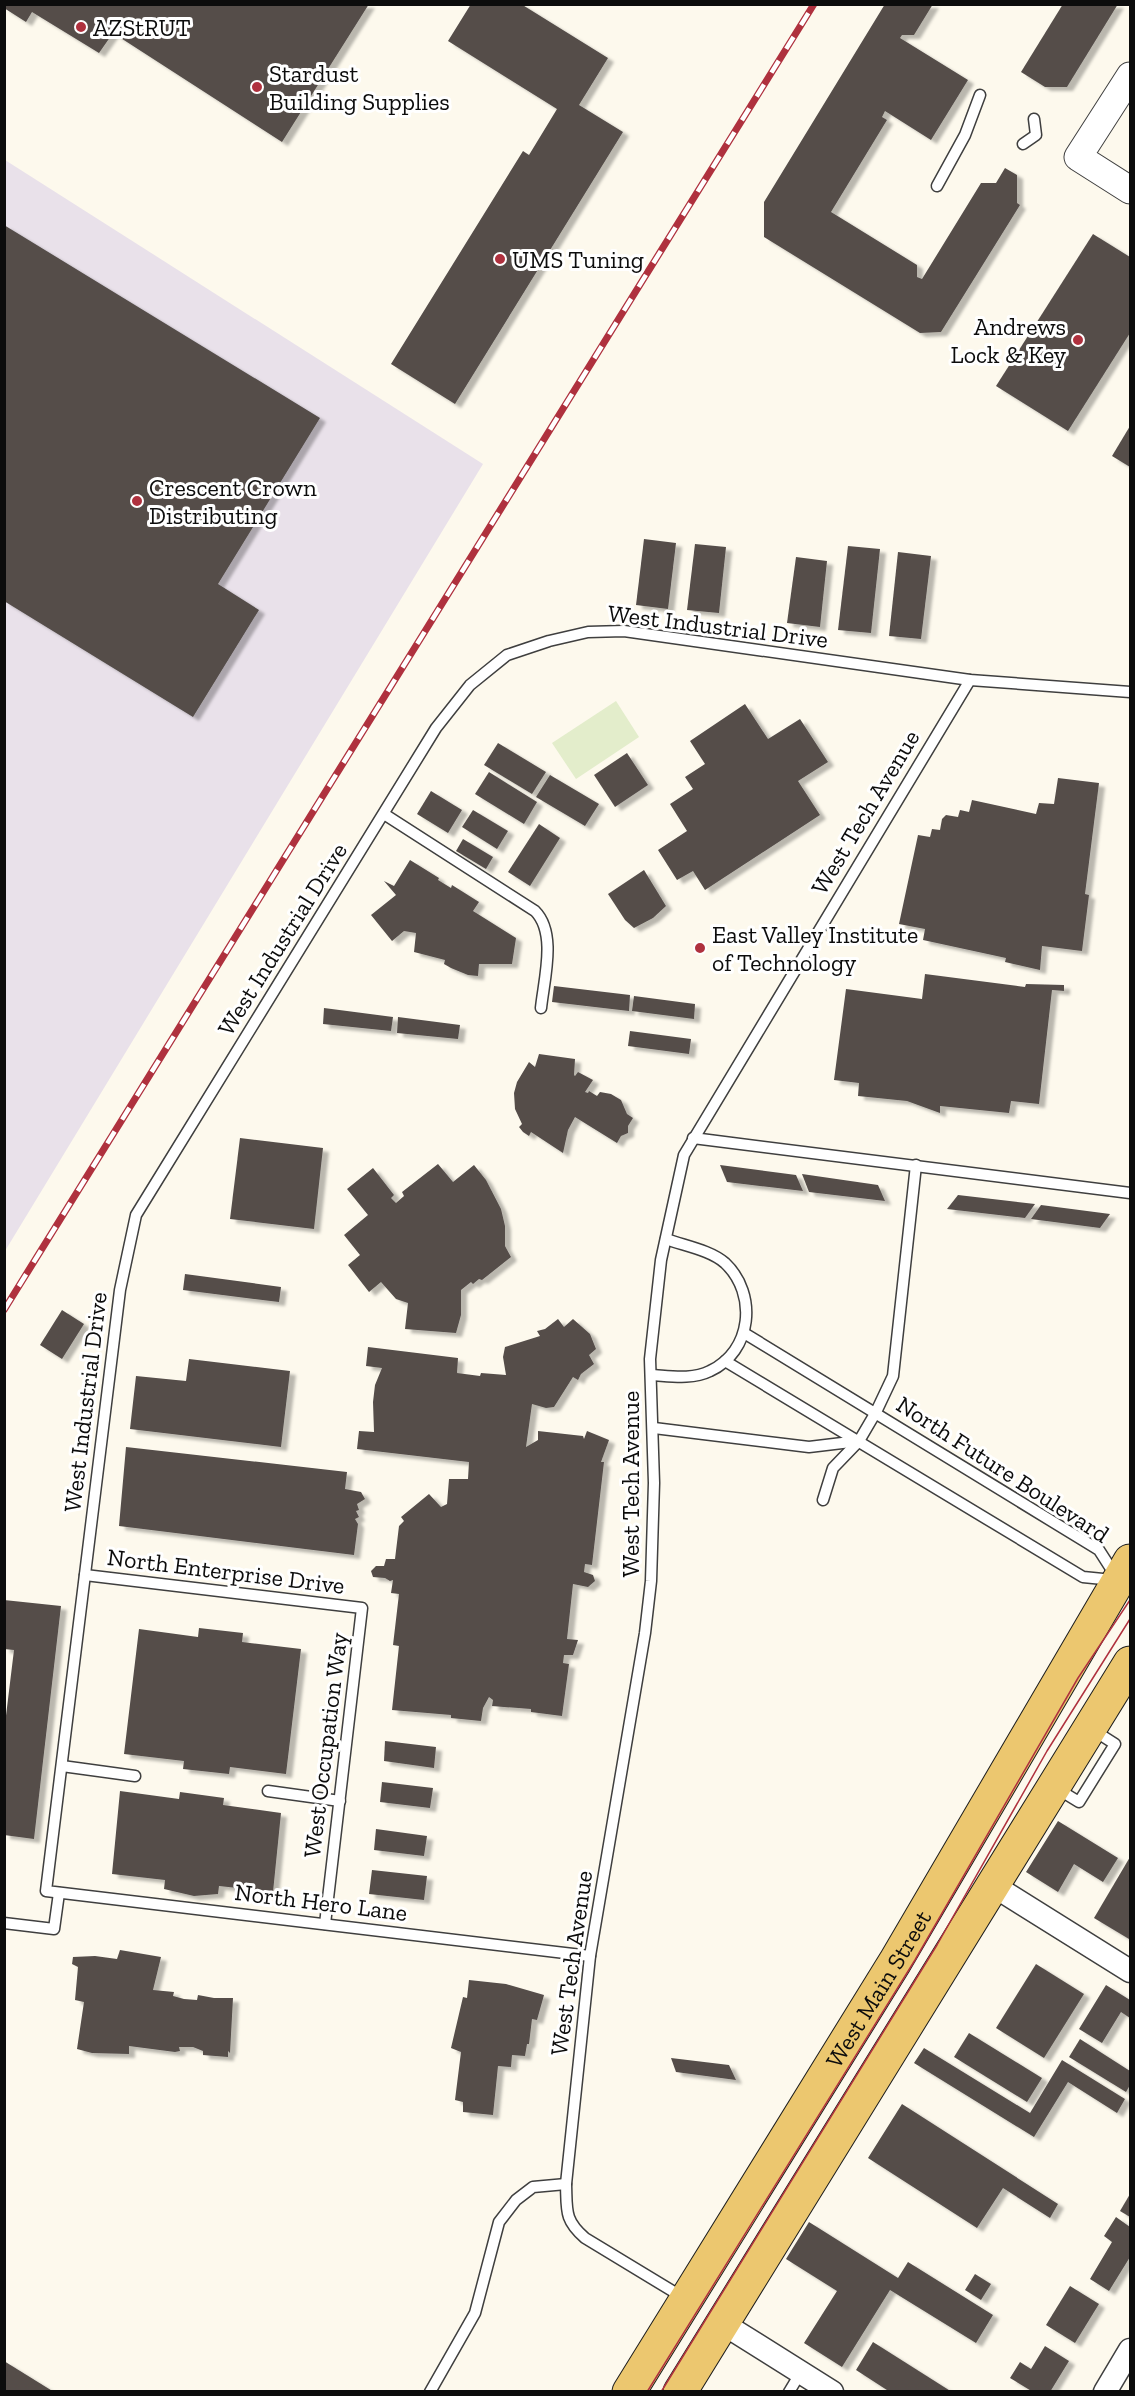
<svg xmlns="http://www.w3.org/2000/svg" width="1135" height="2396" viewBox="0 0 1135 2396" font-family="'Zilla Slab',serif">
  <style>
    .industrial { fill: #e9e1ea }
    .pitch { fill: #e3edcb }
    .building { fill: #544d4a; filter: url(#shadow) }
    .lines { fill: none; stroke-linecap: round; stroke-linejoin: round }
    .service-casing { stroke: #3f3f3f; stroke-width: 13 }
    .minor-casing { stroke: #3f3f3f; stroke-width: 25 }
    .tertiary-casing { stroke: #3f3f3f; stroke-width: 29 }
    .primary-casing { stroke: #1d1d1d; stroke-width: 35 }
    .service { stroke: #fff; stroke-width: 10 }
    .minor { stroke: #fff; stroke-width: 22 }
    .tertiary { stroke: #fff; stroke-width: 27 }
    .primary { stroke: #ecc76f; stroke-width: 33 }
    .tram { stroke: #af313e; stroke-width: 1.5 }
    .rail-casing { stroke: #af313e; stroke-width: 7 }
    .rail { stroke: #fff; stroke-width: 4.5; stroke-dasharray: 14; stroke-linecap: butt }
    .poi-dot { fill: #af313e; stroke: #fff; stroke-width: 2 }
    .labels { text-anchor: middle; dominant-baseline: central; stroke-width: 6; stroke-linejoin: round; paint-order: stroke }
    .poi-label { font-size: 24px; fill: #0c0c0c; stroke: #fff; text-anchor: start }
    .street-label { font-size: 24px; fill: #0c0c0c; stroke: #fff }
  </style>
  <defs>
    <filter id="shadow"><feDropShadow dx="6" dy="4" stdDeviation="1.5" flood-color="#0004"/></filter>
  </defs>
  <rect width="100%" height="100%" fill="#fdf9ed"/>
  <polygon class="industrial" points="5,160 483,464 5,1251"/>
  <polygon class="pitch" points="616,701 639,737 576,779 552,743"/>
  <g class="building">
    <polygon points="4,4 369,4 282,142 113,33 99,53 32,12 26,22 4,8"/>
    <polygon points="471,4 521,4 608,58 579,105 623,132 455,404 391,364 523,151 529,155 557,109 448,41"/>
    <polygon points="885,4 933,4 914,35 902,35 900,38 968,80 931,140 885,111 882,117 887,120 831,212 917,265 917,277 922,279 981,183 996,183 1005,168 1017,175 1017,203 1020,205 941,332 920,333 764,237 764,202"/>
    <polygon points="1063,4 1118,4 1067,87 1045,87 1021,72"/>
    <polygon points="4,225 320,418 218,584 259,610 193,717 4,601"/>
    <polygon points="1093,234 1130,257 1130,333 1068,431 996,386"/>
    <polygon points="1130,426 1130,467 1112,456"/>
    <polygon points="644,539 676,543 668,609 636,605"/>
    <polygon points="695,544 726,547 719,613 687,610"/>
    <polygon points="848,546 880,549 871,633 838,630"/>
    <polygon points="898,552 931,556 921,639 889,636"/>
    <polygon points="796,557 827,561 820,627 787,623"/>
    <polygon points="745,704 768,739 800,719 828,762 798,781 820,815 705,890 693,871 677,880 658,850 687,831 670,804 693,789 685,777 705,764 690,741"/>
    <polygon points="498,743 546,772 532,794 484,765"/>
    <polygon points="627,753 648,785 615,807 594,775"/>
    <polygon points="489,772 537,802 524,824 475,794"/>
    <polygon points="550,775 599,804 585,826 536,797"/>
    <polygon points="1058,778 1099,783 1085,894 1089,895 1082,951 1042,946 1040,970 1005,962 1006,958 923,940 925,929 899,924 918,835 930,837 932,829 940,830 942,819 946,815 958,817 960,810 969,812 972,800 1036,814 1039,803 1054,804"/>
    <polygon points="431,791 462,810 448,833 417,814"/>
    <polygon points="473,810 508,831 497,849 462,827"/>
    <polygon points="539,824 560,838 530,886 508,872"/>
    <polygon points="463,839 493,857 486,869 456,851"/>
    <polygon points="410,860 439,878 438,880 451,888 452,885 479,902 473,911 516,938 512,964 479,964 478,976 468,975 451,968 444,964 445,960 414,952 416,933 404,931 392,941 371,915 396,895 384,881 394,886"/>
    <polygon points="644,870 666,906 653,918 634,928 625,920 608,894"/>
    <polygon points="925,974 1025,987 1026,984 1064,985 1064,991 1052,990 1039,1104 1011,1101 1009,1113 940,1106 940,1113 907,1101 858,1096 859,1083 834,1080 846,989 922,999"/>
    <polygon points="554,986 630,995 629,1011 552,1002"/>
    <polygon points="634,996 695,1004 694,1019 632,1011"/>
    <polygon points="324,1008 393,1017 391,1031 323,1024"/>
    <polygon points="398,1017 460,1025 458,1039 397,1033"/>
    <polygon points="630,1031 691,1039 689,1054 628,1046"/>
    <polygon points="539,1054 575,1059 574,1075 575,1076 578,1072 593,1080 585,1092 588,1093 589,1091 597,1096 600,1092 611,1094 621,1100 627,1114 633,1118 628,1126 628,1133 621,1136 617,1143 575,1117 568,1130 563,1153 531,1132 529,1136 523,1132 519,1127 522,1124 515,1109 514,1093 517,1082 529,1062 535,1067"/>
    <polygon points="240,1138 323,1148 314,1229 230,1219"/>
    <polygon points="438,1164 453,1182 474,1165 486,1180 501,1209 505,1226 505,1246 511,1257 482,1280 479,1279 473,1284 471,1282 461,1290 461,1315 456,1333 405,1329 408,1303 396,1299 381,1282 369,1292 348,1265 360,1255 344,1235 368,1215 347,1189 373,1168 394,1195 391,1198 396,1203 404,1196 402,1192"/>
    <polygon points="720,1165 796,1175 803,1191 727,1182"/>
    <polygon points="802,1174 878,1185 885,1201 809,1192"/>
    <polygon points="958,1195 1035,1204 1025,1218 947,1209"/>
    <polygon points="1041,1205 1110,1214 1100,1228 1031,1219"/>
    <polygon points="185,1274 281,1287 279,1302 183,1290"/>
    <polygon points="62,1310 84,1324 62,1359 40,1345"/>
    <polygon points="558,1319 564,1327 573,1319 590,1334 596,1349 589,1355 594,1364 581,1374 578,1380 573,1377 554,1407 546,1408 532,1404 526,1447 538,1440 538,1431 583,1436 584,1439 587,1431 609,1440 601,1462 604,1462 592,1565 585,1564 584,1572 593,1575 595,1581 588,1587 573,1584 567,1639 578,1640 573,1655 564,1655 563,1663 569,1664 562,1716 531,1712 531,1709 492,1706 493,1700 489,1697 483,1708 481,1721 451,1718 451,1715 392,1710 399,1646 393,1645 399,1594 391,1593 393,1580 390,1581 385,1578 373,1577 371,1571 376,1566 384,1566 386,1559 395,1559 399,1526 404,1521 401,1517 429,1494 441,1507 447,1504 449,1479 468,1479 469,1462 357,1449 359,1431 374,1432 373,1402 375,1385 382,1368 366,1366 368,1347 458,1358 457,1373 480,1376 481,1373 506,1375 503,1357 505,1347 540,1336 537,1331 545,1329"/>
    <polygon points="189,1359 290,1371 281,1447 130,1429 136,1376 186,1381"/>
    <polygon points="126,1447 347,1472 345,1489 361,1492 365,1499 357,1504 359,1510 356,1511 359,1517 355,1519 358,1524 354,1555 119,1526"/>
    <polygon points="4,1600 61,1606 34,1839 4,1835 4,1732 14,1650 4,1649"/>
    <polygon points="199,1628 243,1633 242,1642 301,1649 286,1774 230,1767 229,1774 183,1769 184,1761 124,1754 139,1629 198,1637"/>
    <polygon points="385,1741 436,1747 434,1768 384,1761"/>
    <polygon points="382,1782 433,1788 430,1808 380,1802"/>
    <polygon points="120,1791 179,1799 180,1792 224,1798 223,1805 281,1813 273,1892 219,1886 218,1894 194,1896 164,1889 165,1880 112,1874"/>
    <polygon points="1058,1821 1118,1858 1103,1882 1074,1864 1058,1892 1026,1872"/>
    <polygon points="376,1829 427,1836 424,1856 374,1850"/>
    <polygon points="1130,1857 1130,1936 1129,1939 1094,1918"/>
    <polygon points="372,1870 427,1876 424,1900 369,1894"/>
    <polygon points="120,1950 161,1957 153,1990 174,1992 173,1996 184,1999 197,2000 198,1995 214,1998 233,1998 230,2053 228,2051 228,2057 203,2055 203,2051 193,2047 179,2047 180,2051 175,2052 129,2046 129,2054 92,2053 77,2049 84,2002 75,2000 78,1967 72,1964 73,1957 95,1956 117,1959"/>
    <polygon points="1036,1964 1084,1994 1044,2058 996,2028"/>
    <polygon points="469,1980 506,1984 544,1995 537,2020 532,2019 529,2044 527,2044 525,2056 512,2055 511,2067 498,2066 493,2115 463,2112 463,2102 455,2100 461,2052 451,2048 463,1997 467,1998"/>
    <polygon points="1106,1985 1130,2000 1130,2018 1121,2012 1102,2043 1079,2029"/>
    <polygon points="969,2033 1042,2078 1027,2102 954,2057"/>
    <polygon points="1080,2039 1130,2071 1130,2085 1126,2092 1069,2057"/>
    <polygon points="924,2048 1030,2113 1062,2060 1125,2099 1117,2113 1068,2082 1034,2137 914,2063"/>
    <polygon points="671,2058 729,2065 736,2080 676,2072"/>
    <polygon points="902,2104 1058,2204 1050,2218 1003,2188 977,2228 868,2158"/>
    <polygon points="1130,2194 1130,2217 1120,2211"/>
    <polygon points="1116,2217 1130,2227 1130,2257 1109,2291 1090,2279 1112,2242 1104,2236"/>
    <polygon points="809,2222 898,2278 908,2262 993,2315 976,2343 890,2290 842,2367 804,2343 837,2291 786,2259"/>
    <polygon points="975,2274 991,2284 981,2300 965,2290"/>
    <polygon points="1070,2286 1099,2304 1075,2343 1046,2325"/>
    <polygon points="873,2342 952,2392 890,2392 856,2370"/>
    <polygon points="1045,2346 1069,2361 1050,2392 1033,2392 1010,2378 1020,2362 1031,2369"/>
    <polygon points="4,2361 54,2392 4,2392"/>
  </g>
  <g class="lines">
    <defs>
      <g id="service">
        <polyline points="1023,144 1036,135 1034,119"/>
        <polyline points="937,186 965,135 980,95"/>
        <path d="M384,814L535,911C557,933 544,979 541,1008"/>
        <polyline points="693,1138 1130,1193"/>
        <polyline points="744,1333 1099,1550 1115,1575"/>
        <polyline points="725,1361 1083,1577 1113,1580"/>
        <path d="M651,1375C670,1376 692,1380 710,1371C752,1352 758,1294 725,1263C710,1250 685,1246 666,1239"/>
        <polyline points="654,1428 809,1447 859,1441"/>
        <polyline points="823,1500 833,1468 859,1441 876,1412 893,1376 916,1165"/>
        <polyline points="85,1575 362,1608 325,1924"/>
        <polyline points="62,1766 135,1776"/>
        <polyline points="1056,1788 1079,1802 1115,1744 1093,1730"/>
        <polyline points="268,1791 340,1801"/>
        <polyline points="4,1923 54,1929 59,1893"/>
        <polyline points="590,1956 46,1891 120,1290 136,1215 436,728 470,685 507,655 549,641 588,632 624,631 970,680 1130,692"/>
        <path d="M684,2298L585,2238C564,2220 567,2210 566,2184L590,1956L645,1633L651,1581L654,1483L650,1359L661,1260L684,1155L970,680"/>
        <polyline points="430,2392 475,2313 499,2222 516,2200 533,2187 566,2184"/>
        <polyline points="789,2392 801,2372"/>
      </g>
      <g id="minor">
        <polyline points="994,1886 1130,1971"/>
        <polyline points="722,2323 832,2392"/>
        <polyline points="1105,2392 1130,2350"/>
      </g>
      <polyline id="tertiary" points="1130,76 1078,157 1130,190"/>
      <g id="primary">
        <path id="s1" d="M629,2392L895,1962L1130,1561"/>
        <polyline points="680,2392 1130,1663"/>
      </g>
    </defs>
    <use href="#service" class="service-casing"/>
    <use href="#minor" class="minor-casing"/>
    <use href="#tertiary" class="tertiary-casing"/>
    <use href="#primary" class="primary-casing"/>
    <use href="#service" class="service"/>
    <use href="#minor" class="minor"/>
    <use href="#tertiary" class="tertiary"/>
    <use href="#primary" class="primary"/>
    <g class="tram">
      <polyline points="647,2392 915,1960 1078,1678 1130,1600"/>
      <polyline points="661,2392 937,1945 1047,1751 1130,1619"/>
    </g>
    <defs>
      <polyline id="rail" points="4,1310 814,4"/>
    </defs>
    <use href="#rail" class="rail-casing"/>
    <use href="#rail" class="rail"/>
  </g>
  <g class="poi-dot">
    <circle cx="81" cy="27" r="6"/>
    <circle cx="257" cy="87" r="6"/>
    <circle cx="500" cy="259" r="6"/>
    <circle cx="1078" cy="340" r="6"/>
    <circle cx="137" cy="501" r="6"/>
    <circle cx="700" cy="948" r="6"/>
  </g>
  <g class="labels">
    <g class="poi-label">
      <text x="93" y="27">AZStRUT</text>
      <text x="269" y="73">Stardust<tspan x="269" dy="28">Building Supplies</tspan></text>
      <text x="512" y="259">UMS Tuning</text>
      <text x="1066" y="326" text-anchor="end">Andrews<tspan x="1066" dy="28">Lock &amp; Key</tspan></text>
      <text x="149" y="487">Crescent Crown<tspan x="149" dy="28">Distributing</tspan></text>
      <text x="712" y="934">East Valley Institute<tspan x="712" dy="28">of Technology</tspan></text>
    </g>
    <g class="street-label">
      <text transform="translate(718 626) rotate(7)">West Industrial Drive</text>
      <text transform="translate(865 812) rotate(-59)">West Tech Avenue</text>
      <text transform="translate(282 939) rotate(-58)">West Industrial Drive</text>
      <text transform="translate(85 1402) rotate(-83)">West Industrial Drive</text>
      <text transform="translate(1003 1469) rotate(33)">North Future Boulevard</text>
      <text transform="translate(630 1484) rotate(-90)">West Tech Avenue</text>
      <text transform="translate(226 1571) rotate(7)">North Enterprise Drive</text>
      <text transform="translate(325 1745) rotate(-83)">West Occupation Way</text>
      <text transform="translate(321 1902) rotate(7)">North Hero Lane</text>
      <text transform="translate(571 1963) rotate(-82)">West Tech Avenue</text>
      <text stroke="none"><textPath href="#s1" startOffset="474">West Main Street</textPath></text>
    </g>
  </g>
  <rect width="1135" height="2396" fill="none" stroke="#0c0c0c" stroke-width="12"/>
</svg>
